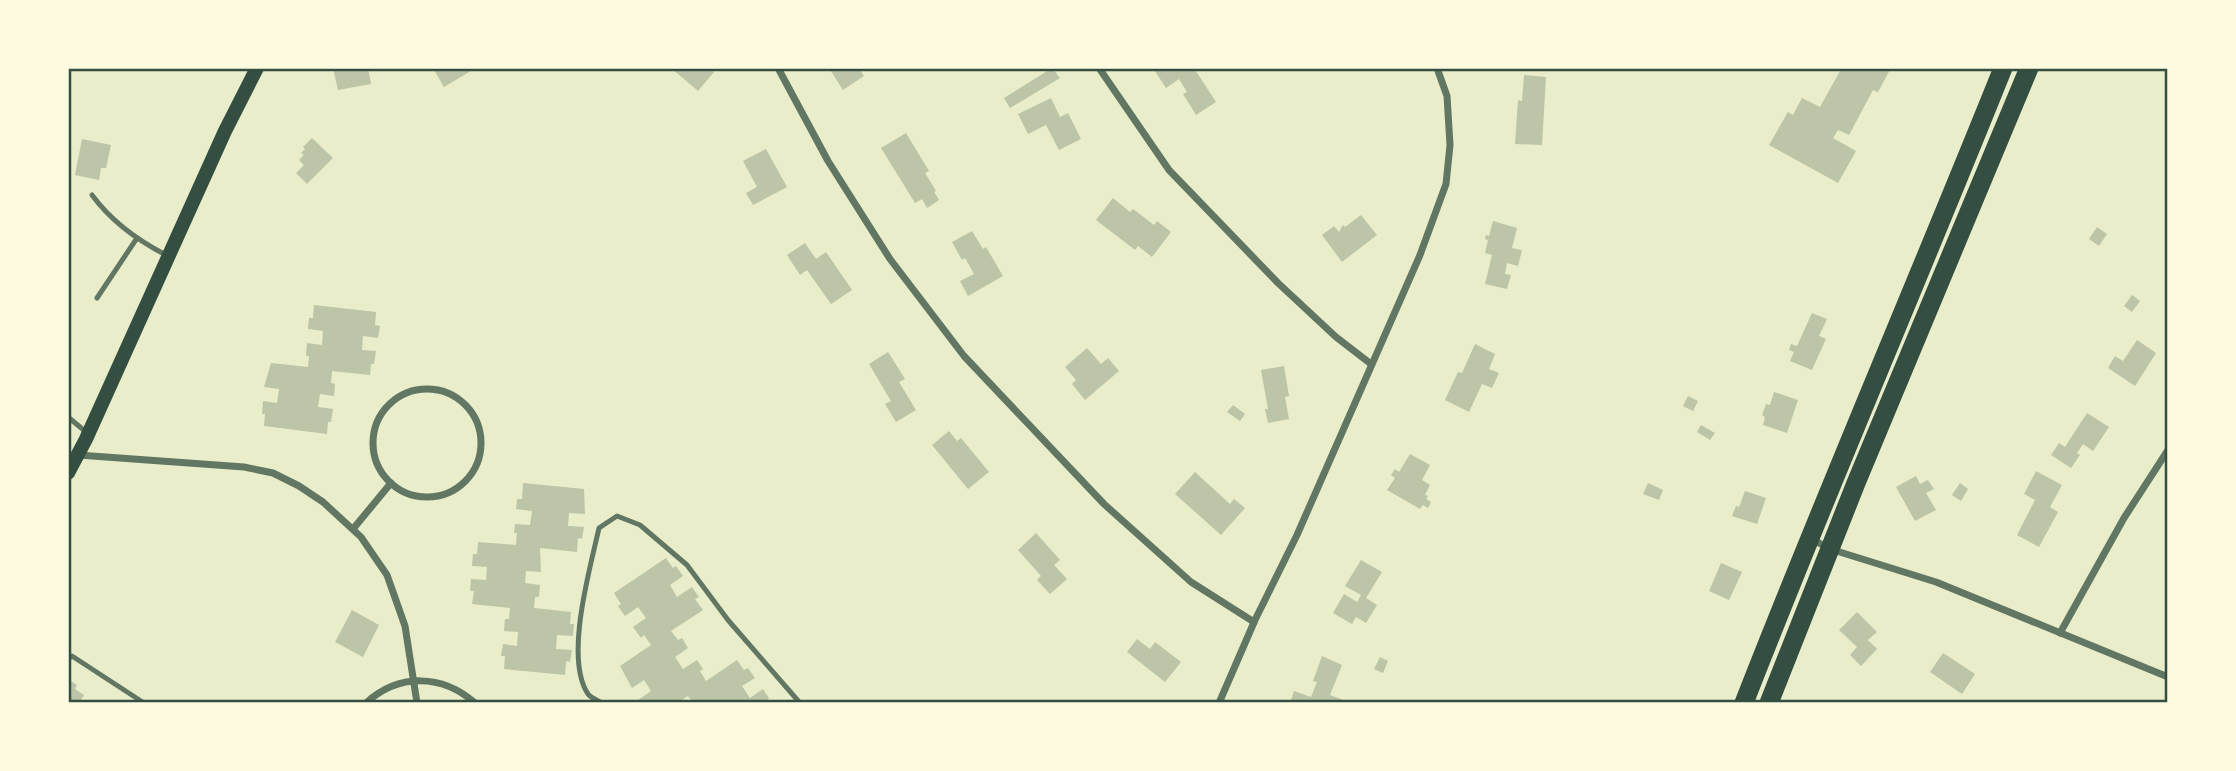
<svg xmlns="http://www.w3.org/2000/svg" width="2236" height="771" viewBox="0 0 2236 771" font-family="Lora,serif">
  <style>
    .building { fill: #bcc5a7 }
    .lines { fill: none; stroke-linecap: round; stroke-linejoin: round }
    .service { stroke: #617663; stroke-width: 5 }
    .minor { stroke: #617663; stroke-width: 7 }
    .secondary { stroke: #344e41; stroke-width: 14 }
    .trunk { stroke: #344e41; stroke-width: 19 }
    .neatline { fill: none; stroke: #344e41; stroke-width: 2.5 }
  </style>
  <rect width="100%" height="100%" fill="#e9edc9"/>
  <g class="building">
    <polygon points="333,68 368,68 371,84 338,90"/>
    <polygon points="433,68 476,68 444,87"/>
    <polygon points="671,68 710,68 714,72 698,91"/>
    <polygon points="829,68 859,68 864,76 843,90"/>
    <polygon points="1052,68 1060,78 1010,108 1004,98"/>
    <polygon points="1153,68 1194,68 1216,102 1196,115 1183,94 1187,92 1179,79 1166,88"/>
    <polygon points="1835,68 1891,68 1878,92 1873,90 1849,135 1838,130 1833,138 1856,151 1838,183 1769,145 1788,112 1793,115 1802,98 1820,107 1840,71"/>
    <polygon points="1524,75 1546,77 1542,145 1515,144 1518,100 1522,101"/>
    <polygon points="1051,98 1060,117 1068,113 1081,139 1059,150 1046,125 1028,134 1018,114"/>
    <polygon points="906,133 929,171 925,173 936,191 934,192 939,200 927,208 922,199 915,203 881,148"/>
    <polygon points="312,138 333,158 307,184 296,173 304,165 299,160 304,155 301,153 305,149 303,147"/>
    <polygon points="82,139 111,145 106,168 101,168 99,180 75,175"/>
    <polygon points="766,149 787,187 753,205 746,193 757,187 743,161"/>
    <polygon points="1113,198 1130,212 1133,209 1154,225 1157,221 1171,232 1152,257 1138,246 1135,250 1096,220"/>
    <polygon points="1361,215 1377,235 1342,262 1322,235 1334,226 1339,232 1343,225 1345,227"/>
    <polygon points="1493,221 1517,228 1512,248 1522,250 1518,266 1507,263 1505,274 1511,275 1507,289 1485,284 1492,255 1485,253 1488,240 1485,239 1486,235 1489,236"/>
    <polygon points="2097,227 2107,234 2099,246 2089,239"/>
    <polygon points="972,231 983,249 986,247 1003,276 968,296 960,281 974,274 965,258 962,260 952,242"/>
    <polygon points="805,243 816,259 826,252 852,290 831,304 807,270 800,275 787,255"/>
    <polygon points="2132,295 2140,301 2132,312 2124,306"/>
    <polygon points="314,305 376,312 375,325 380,326 378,338 363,336 362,350 376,351 374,364 371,364 370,375 332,371 331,383 335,384 334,396 320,394 318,407 333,409 331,422 328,422 327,434 264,426 265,414 262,414 263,401 277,403 279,389 264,387 271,363 308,367 309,356 306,356 307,343 322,345 323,331 308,329 309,318 313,318"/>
    <polygon points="1812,313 1827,319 1819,336 1826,339 1812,370 1790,361 1794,352 1789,350 1791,344 1797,346"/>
    <polygon points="2137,340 2156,353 2135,386 2108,368 2115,356 2123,361"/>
    <polygon points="1475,344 1495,354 1489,369 1499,373 1492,388 1482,384 1469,412 1445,400 1458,372 1462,373"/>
    <polygon points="1087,348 1101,364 1108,358 1119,371 1085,400 1072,384 1076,380 1065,367"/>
    <polygon points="888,352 905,379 899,382 916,410 896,422 885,404 891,401 869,364"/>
    <polygon points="1284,366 1289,396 1285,397 1289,419 1268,423 1265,409 1268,409 1261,370"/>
    <polygon points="1774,392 1798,400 1787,433 1763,425 1765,417 1762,415 1766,404 1770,405"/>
    <polygon points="1688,396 1698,401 1693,411 1683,406"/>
    <polygon points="1233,405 1245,414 1240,421 1227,412"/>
    <polygon points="2087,413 2109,427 2093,451 2083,444 2077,453 2080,455 2071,468 2051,455 2059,443 2065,447"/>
    <polygon points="1701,425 1715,433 1710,440 1697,432"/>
    <polygon points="949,431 957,441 961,438 989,472 968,489 932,445"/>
    <polygon points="1410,454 1430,465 1422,480 1430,485 1425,495 1428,496 1426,499 1431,502 1428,508 1423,505 1420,509 1387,490 1395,478 1391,475 1395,469 1399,472"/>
    <polygon points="2036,471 2062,485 2050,507 2058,512 2039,547 2017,535 2035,500 2024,494"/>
    <polygon points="1195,472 1230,504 1234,499 1245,508 1221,535 1175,494"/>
    <polygon points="1916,476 1920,484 1928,480 1934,489 1926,493 1936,510 1915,521 1896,487"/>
    <polygon points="523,483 584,489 585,514 569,513 568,526 584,527 582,539 578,538 577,552 540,548 541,572 526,571 525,583 540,585 539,597 535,597 534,608 571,612 570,624 574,624 573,636 557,635 556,649 572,650 570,662 566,661 565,675 504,669 505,656 501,656 503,644 517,646 518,632 504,631 505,619 509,619 510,608 472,604 474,591 470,591 471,579 486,580 487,567 472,566 473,554 477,554 478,542 516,545 517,533 514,533 515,524 530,525 532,511 516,509 517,499 522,499"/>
    <polygon points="1648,483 1663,490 1659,500 1643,494"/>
    <polygon points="1960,483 1968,489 1961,501 1952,495"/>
    <polygon points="1745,491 1766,498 1757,524 1732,516 1736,506 1739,507"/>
    <polygon points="1036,533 1060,560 1054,565 1067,579 1050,594 1037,580 1041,576 1018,550"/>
    <polygon points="666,558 673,568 676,566 683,576 670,585 677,597 692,587 699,597 695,599 703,610 671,631 678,640 682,638 688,648 675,657 683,669 697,660 703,669 700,671 706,681 737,660 744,670 748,668 755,678 742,686 750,698 763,689 769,698 766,701 767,703 693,703 688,696 677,703 640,703 638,700 651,691 644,680 632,688 620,666 651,645 644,635 641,638 633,627 646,618 638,607 625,616 618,606 621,604 614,593"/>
    <polygon points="1361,560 1382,572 1366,598 1377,605 1366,623 1356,617 1352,624 1333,613 1344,594 1357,602 1361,595 1345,586"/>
    <polygon points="1721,563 1742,572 1729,600 1709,591"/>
    <polygon points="352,610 379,625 363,657 335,642"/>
    <polygon points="1857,612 1877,632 1868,640 1877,649 1861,666 1850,655 1857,647 1839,630"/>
    <polygon points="1137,639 1150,649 1155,642 1181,662 1165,682 1127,652"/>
    <polygon points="1943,653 1975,674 1962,694 1930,672"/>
    <polygon points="1322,656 1342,665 1330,695 1343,700 1342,703 1290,703 1294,691 1311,697 1317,682 1313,681"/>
    <polygon points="1380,657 1388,661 1383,673 1374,669"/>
    <polygon points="68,679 77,685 75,689 84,695 79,703 68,703"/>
  </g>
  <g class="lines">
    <g class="service">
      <path d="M92,195C111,221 137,240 166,255"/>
      <polyline points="97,298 137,238"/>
      <polyline points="68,417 86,432"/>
      <polyline points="68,659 72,656 144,703"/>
      <path d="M602,703C597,700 591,698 588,694C564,658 590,569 599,528L617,516L640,525L687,565L728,620L800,703"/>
    </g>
    <g class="minor">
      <polyline points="778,68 828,161 890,259 964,356 1104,504 1191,582 1254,622"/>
      <polyline points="1099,68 1169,170 1278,283 1336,337 1371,364"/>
      <circle cx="427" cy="443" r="54"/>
      <polyline points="78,455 244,467 273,473 299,486 323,502 361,537 387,575 405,626 417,703"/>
      <polyline points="353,529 391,483"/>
      <polyline points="1810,538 1830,549 1936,582 2168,677"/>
      <polyline points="2060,633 2124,518 2168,450"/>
      <path d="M366,703C399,673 442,674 475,703"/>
      <polyline points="1219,703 1255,620 1297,535 1420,255 1446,184 1450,145 1447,96 1437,68"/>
    </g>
    <polyline class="secondary" points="68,473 86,439 225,131 257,68"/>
    <g class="trunk">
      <path d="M1744,703C1827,490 1918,280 2003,68"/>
      <polyline points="1769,703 1856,483 2029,68"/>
    </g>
  </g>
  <rect width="2236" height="771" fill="none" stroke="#fefae0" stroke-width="140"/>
  <rect x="70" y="70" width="2096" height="631" class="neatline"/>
</svg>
